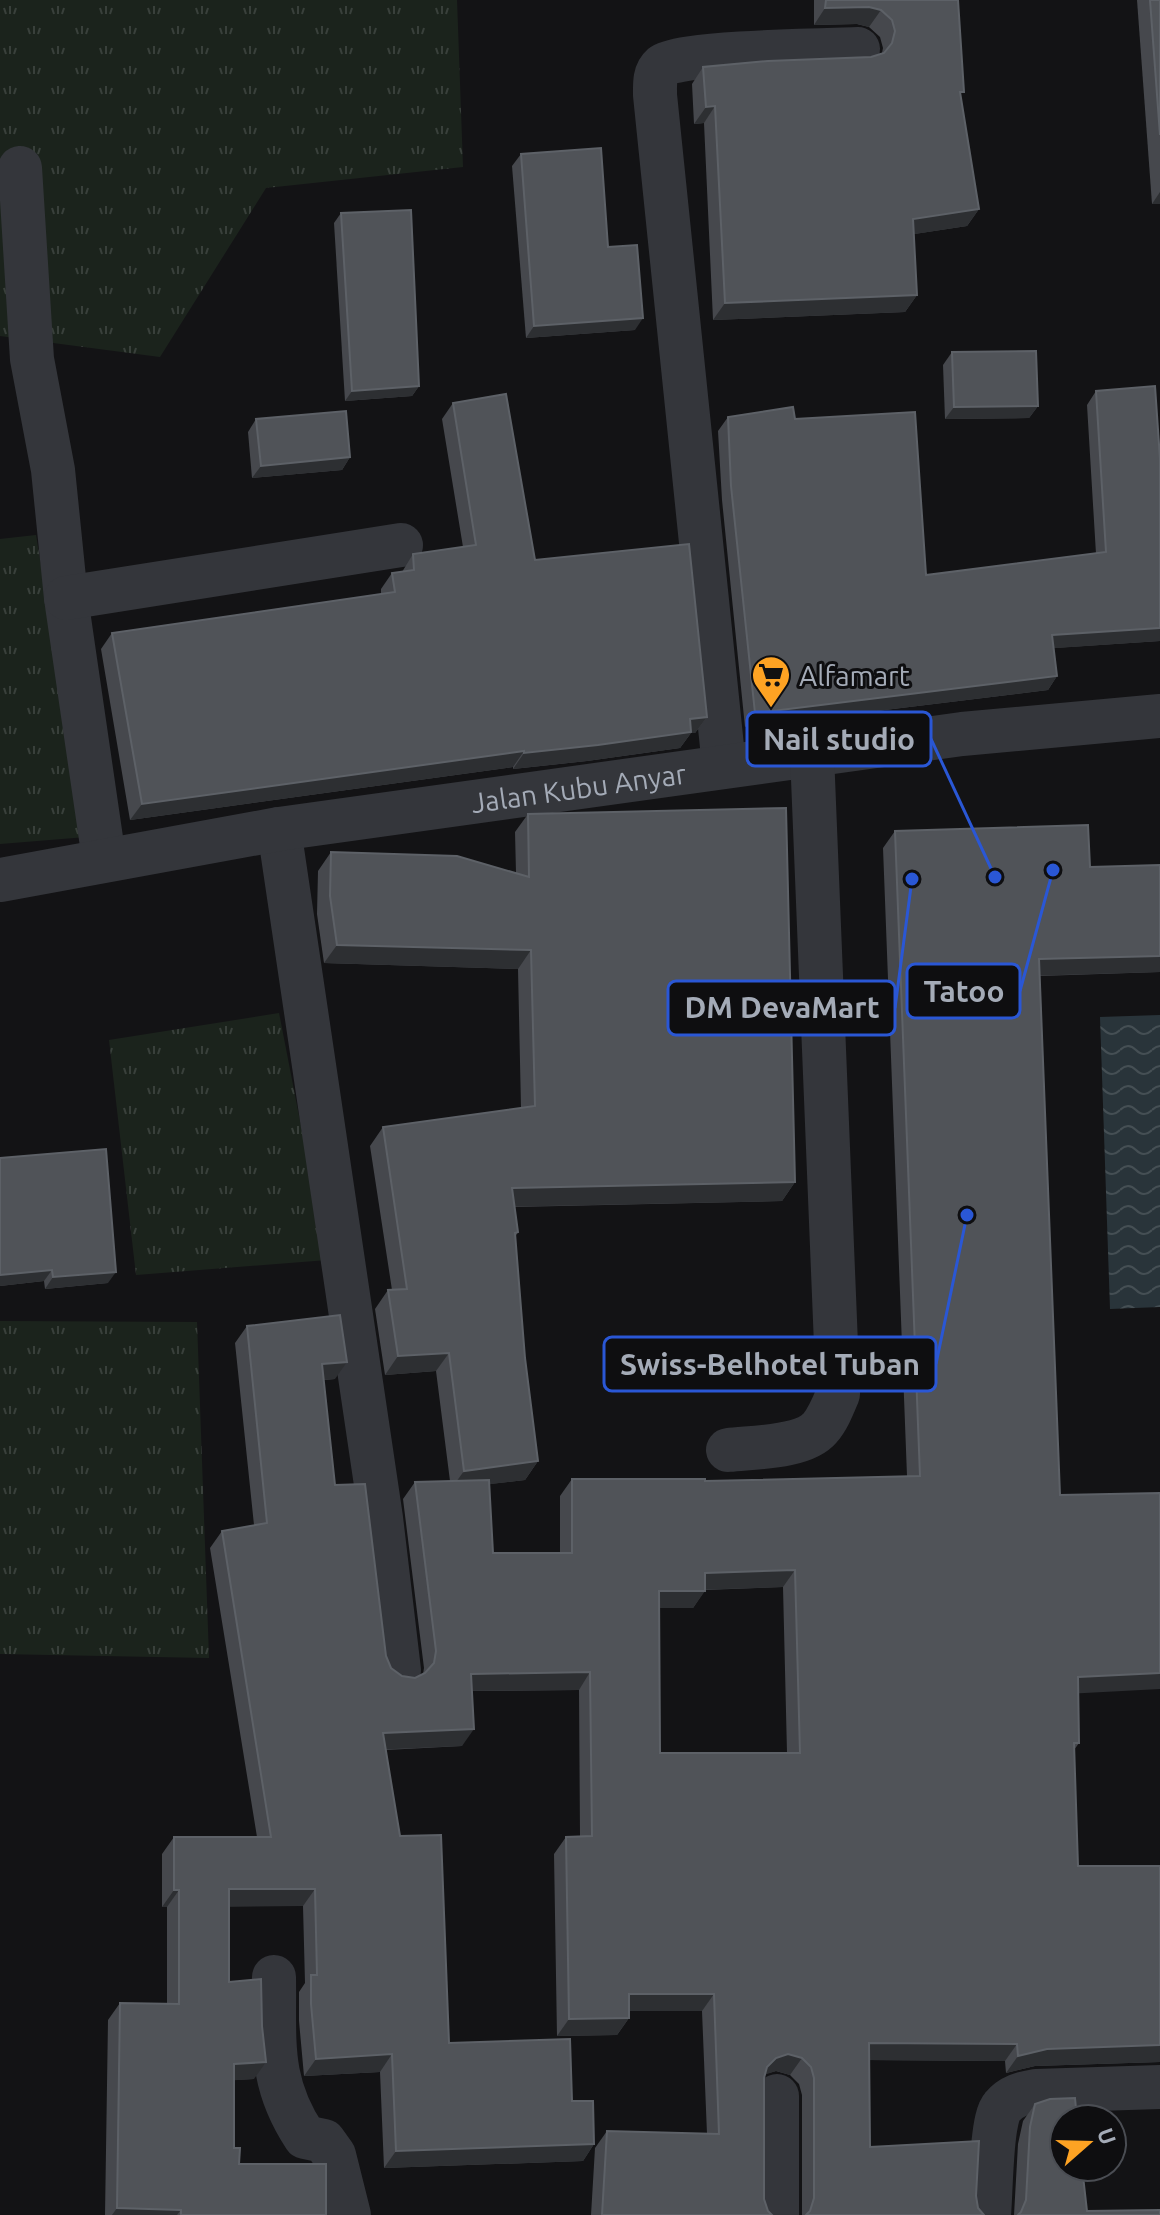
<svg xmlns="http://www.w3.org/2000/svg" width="1160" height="2215" viewBox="0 0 1160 2215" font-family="Ubuntu,sans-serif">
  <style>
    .grass { fill: url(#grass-tufts) }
    .water { fill: url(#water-waves) }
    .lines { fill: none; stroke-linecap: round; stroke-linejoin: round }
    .minor { stroke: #34363b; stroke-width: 44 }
    .wall { fill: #46484d; fill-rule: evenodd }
    .shaded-wall { fill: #2d2f32 }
    .building { fill: #505358; stroke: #5d6167; stroke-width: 2; fill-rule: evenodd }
    .labels { text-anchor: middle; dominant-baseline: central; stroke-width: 6; stroke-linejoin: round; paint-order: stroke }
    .poi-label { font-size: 28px; fill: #a4abb7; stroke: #0e0e10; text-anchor: start }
    .street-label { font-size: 28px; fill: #a4abb7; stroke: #0e0e10 }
    .leader { fill: none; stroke: #2a57d5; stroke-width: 3 }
    .callout-dot { fill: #2a57d5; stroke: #0e0e10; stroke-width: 3 }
    .callout { fill: #0e0e10; stroke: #2a57d5; stroke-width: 3 }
    .callout-label { font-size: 30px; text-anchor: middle; font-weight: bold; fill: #a4abb7 }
  </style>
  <defs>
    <pattern id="grass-tufts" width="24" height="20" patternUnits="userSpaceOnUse" patternTransform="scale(2)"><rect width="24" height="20" fill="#1b231c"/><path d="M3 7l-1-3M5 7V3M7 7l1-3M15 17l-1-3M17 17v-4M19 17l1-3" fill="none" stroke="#39403b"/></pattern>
    <pattern id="water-waves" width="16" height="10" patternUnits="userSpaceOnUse" patternTransform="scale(2)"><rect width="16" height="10" fill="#29343a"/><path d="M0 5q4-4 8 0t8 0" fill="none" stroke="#454f54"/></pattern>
  </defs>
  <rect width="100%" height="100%" fill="#131315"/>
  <g class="grass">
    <polygon points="0,0 457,0 463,167 266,188 160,357 0,336"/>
    <polygon points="36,535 86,837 0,844 0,539"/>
    <polygon points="279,1013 327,1260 136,1275 109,1040"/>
    <polygon points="0,1321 197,1322 209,1658 0,1654"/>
  </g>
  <polygon class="water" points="1160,1015 1160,1307 1110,1309 1100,1017"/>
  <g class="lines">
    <g class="minor">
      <polyline points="20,168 32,359 53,470 66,598 104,859"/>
      <polyline points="66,598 401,545"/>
      <path d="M724,766L655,95C655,85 654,73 662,66C679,52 828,50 858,49"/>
      <polyline points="279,829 381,1518 399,1670"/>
      <path id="s1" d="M0,880L279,829L962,734L1160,716"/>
      <path d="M728,1450C753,1447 803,1448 820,1428C828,1419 833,1406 838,1394L812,754"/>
      <path d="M274,1977C275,2042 268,2081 305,2137L324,2141L334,2155L349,2215"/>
      <polyline points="777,2096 777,2215"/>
      <path d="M989,2215C991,2195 991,2119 1002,2107C1011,2096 1023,2093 1036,2091L1160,2087"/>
    </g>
  </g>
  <g class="wall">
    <polygon points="814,0 958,0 961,98 979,209 967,226 914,234 917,295 905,312 713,320 704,123 694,124 692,84 703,67 871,57 882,53 883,48 880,37 869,27 857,24 814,25"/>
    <polygon points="1137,0 1160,0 1160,204 1152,204"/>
    <polygon points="521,154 608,247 635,330 526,338 512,166"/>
    <polygon points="341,213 419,386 412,396 345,401 334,223"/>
    <polygon points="952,352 1038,406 1029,418 945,419 943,365"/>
    <polygon points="1096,391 1160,459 1160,641 1054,648 1057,676 1048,690 745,727 722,500 718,431 728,417 795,419 926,575 1096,554 1087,405"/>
    <polygon points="453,403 535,560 707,717 695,733 691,733 680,748 587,761 513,769 513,767 130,820 101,649 112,633 381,594 381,589 392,573 402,572 413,554 463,547 442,419"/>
    <polygon points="256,419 350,457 342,470 252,478 248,432"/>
    <path d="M528,814L795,1182L782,1201L514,1207L518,1232L515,1237L525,1358L538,1461L525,1480L489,1484L493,1553H560V1496L572,1479L705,1481L907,1476L883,848L895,831L1090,867L1160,865V972L1040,976L1060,1495L1078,1693L1079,1743L1074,1750L1078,1866H1160V2062L1035,2066L1006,2073L1005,2061L869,2060L870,2147L976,2196L978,2208L984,2215H802V2095L799,2084L790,2075L776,2071L765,2074L764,2078V2199L768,2211L772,2215H591L595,2148L607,2131L707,2134L702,2011H629V2018L617,2035L557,2036L554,1854L566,1837L580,1836L579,1690L472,1691L462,1746L386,1750L400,1836L449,2043L572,2101L594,2144L583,2161L384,2168L380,2072L304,2076L299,2021V1992L305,1983L303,1906H229V1982L254,2079L234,2080V2148L239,2164L326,2215H105L108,2020L120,2003H167V1907H162V1854L174,1837H257L210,1548L222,1531L254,1525L235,1343L247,1326L335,1379L324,1380L335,1485L386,1656L391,1668L402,1676L415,1678L423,1674L424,1668L403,1499L415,1482L450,1481L436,1371L385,1375L375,1309L388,1290H392L370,1146L383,1127L521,1108L518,969L324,963L317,914L318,871L331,852L516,873L515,832ZM783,1587L787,1753H660L659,1608H693L705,1590Z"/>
    <polygon points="0,1158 108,1283 45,1289 44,1281 0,1286"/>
    <polygon points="1035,2104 1087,2211 1160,2215 1014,2215 1018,2144 1023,2121"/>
  </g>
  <g class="shaded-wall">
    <polygon points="869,7 881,10 869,27 857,24 814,25 825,8"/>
    <polygon points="715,106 704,123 694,124 706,107"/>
    <polygon points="1160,192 1160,204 1152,204"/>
    <polygon points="979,209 967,226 902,236 913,219"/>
    <polygon points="917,295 905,312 713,320 725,303"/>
    <polygon points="643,318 635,330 526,338 534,326"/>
    <polygon points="419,386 412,396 345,401 352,391"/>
    <polygon points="1038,406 1029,418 945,419 954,407"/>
    <polygon points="350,457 342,470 252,478 261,466"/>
    <polygon points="1160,628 1160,641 1042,649 1052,635"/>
    <polygon points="1057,676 1048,690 745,727 755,713"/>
    <polygon points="707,717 695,733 691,733 680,748 587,761 513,769 524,753 690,719"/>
    <polygon points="524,751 513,767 130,820 142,804"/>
    <polygon points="337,945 531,950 518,969 324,963"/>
    <polygon points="1160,956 1160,972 1027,976 1039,959"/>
    <polygon points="795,1182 782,1201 499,1207 512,1188"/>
    <polygon points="52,1270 44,1281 0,1286 0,1275"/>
    <polygon points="116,1272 108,1283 45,1289 53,1277"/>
    <polygon points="449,1353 436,1371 385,1375 398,1356"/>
    <polygon points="347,1362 335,1379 310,1381 322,1364"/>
    <polygon points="538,1461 525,1480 451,1489 464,1471"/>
    <polygon points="795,1570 783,1587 693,1590 705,1573"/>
    <polygon points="659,1591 705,1591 693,1608 647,1608"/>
    <polygon points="590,1672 579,1690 459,1691 471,1674"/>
    <polygon points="1160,1673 1160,1689 1066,1694 1078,1677"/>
    <polygon points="474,1729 462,1746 371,1750 383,1733"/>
    <polygon points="229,1889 315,1889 303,1906 217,1907"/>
    <polygon points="174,1890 179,1890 167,1907 162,1907"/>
    <polygon points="629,1994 714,1994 702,2011 617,2011"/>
    <polygon points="629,2018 617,2035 557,2036 569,2019"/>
    <polygon points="869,2043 1017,2044 1005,2061 857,2060"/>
    <polygon points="1160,2045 1160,2062 1035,2066 1006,2073 1018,2056 1047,2049"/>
    <polygon points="392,2054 380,2072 304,2076 316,2059"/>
    <polygon points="788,2054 802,2058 790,2075 776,2071 764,2075 767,2067 776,2058"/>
    <polygon points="266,2062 254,2079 222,2081 234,2064"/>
    <polygon points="594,2144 583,2161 384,2168 396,2151"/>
    <polygon points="117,2208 181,2210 177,2215 112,2215"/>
  </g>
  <g class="building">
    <polygon points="826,0 958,0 964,92 960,92 979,209 913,219 917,295 725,303 715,106 706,107 703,67 768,61 871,57 884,53 892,43 895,31 892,20 881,10 869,7 825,8"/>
    <polygon points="1150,0 1160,0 1160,135"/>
    <polygon points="601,148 608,247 637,245 643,318 534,326 521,154"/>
    <polygon points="411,210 419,386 352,391 341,213"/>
    <polygon points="1036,351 1038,406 954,407 952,352"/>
    <polygon points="1155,386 1160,459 1160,628 1052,635 1057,676 755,713 731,486 728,417 793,407 795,419 915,412 926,575 1106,552 1096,391"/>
    <polygon points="506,394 535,560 689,544 707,717 690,719 691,732 598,745 524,753 524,751 142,804 112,633 395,592 392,573 414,570 413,554 476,545 453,403"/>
    <polygon points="346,411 350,457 261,466 256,419"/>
    <polygon points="786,808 795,1182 512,1188 518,1232 515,1233 525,1358 538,1461 464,1471 449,1353 398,1356 388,1290 407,1289 383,1127 535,1106 531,950 337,945 330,896 331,852 457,856 529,877 528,814"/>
    <path d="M1088,825L1090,867L1160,865V956L1039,959L1060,1495L1160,1493V1673L1078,1677L1079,1743H1074L1078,1866H1160V2045L1047,2049L1018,2056L1017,2044L869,2043L870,2147L979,2141L976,2196L978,2208L984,2215H806L810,2211L814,2198V2078L811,2067L802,2058L788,2054L776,2058L767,2067L764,2078V2199L768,2211L772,2215H602L607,2131L719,2134L714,1994H629V2018L569,2019L566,1837L592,1836L590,1672L471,1674L474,1729L383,1733L400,1836L441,1835L449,2043L570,2039L572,2101H593L594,2144L396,2151L392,2054L316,2059L311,2004V1975H317L315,1889H229V1982L261,1979L262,2026L266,2062L234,2064V2148H240L239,2164H326V2215H181V2210L117,2208L120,2003L179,2004V1890H174V1837H271L222,1531L267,1523L247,1326L340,1315L347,1362L322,1364L335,1485L365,1484L386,1656L391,1668L402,1676L415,1678L425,1673L434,1663L436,1651L415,1482L489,1480L493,1553H572V1479H705V1481L920,1476L895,831ZM795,1570L800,1753H660L659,1591H705V1573Z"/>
    <polygon points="106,1149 116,1272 53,1277 52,1270 0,1275 0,1158"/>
    <polygon points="1075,2098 1077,2119 1064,2119 1064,2167 1082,2167 1087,2211 1160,2210 1160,2215 1018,2215 1021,2212 1026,2200 1030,2127 1035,2104 1050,2099"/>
  </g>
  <defs>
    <symbol id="supermarket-pin" viewBox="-11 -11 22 30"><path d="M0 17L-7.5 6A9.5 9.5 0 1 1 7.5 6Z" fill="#fea323" stroke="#0e0e10"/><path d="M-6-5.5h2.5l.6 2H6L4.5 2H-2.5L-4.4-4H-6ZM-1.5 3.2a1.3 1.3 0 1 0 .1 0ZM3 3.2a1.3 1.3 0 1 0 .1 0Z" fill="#111"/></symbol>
  </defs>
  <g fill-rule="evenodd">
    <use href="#supermarket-pin" x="749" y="653" width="44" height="60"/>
  </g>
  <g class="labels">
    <g class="poi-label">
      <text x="799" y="675">Alfamart</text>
    </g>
    <g class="street-label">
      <text stroke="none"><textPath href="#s1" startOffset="586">Jalan Kubu Anyar</textPath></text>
    </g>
  </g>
  <path class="leader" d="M995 877L931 739M1053 870L1020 991M912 879L895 1008M967 1215L936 1364"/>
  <g class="callout-dot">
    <circle cx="995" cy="877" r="8"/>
    <circle cx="1053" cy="870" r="8"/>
    <circle cx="912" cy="879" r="8"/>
    <circle cx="967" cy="1215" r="8"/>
  </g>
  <g class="callout">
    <rect x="747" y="712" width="184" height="54" rx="8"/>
    <rect x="907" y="964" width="113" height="54" rx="8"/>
    <rect x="668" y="981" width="227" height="54" rx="8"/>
    <rect x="604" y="1337" width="332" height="54" rx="8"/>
  </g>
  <g class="callout-label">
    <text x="839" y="750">Nail studio</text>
    <text x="964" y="1002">Tatoo</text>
    <text x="782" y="1018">DM DevaMart</text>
    <text x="770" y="1375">Swiss-Belhotel Tuban</text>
  </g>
  <g transform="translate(1088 2143) rotate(70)"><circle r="38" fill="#0e0e10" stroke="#4a4d53" stroke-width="2"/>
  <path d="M0-6L14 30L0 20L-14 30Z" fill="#fea323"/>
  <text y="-12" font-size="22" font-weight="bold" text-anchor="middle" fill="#a4abb7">U</text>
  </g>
</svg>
